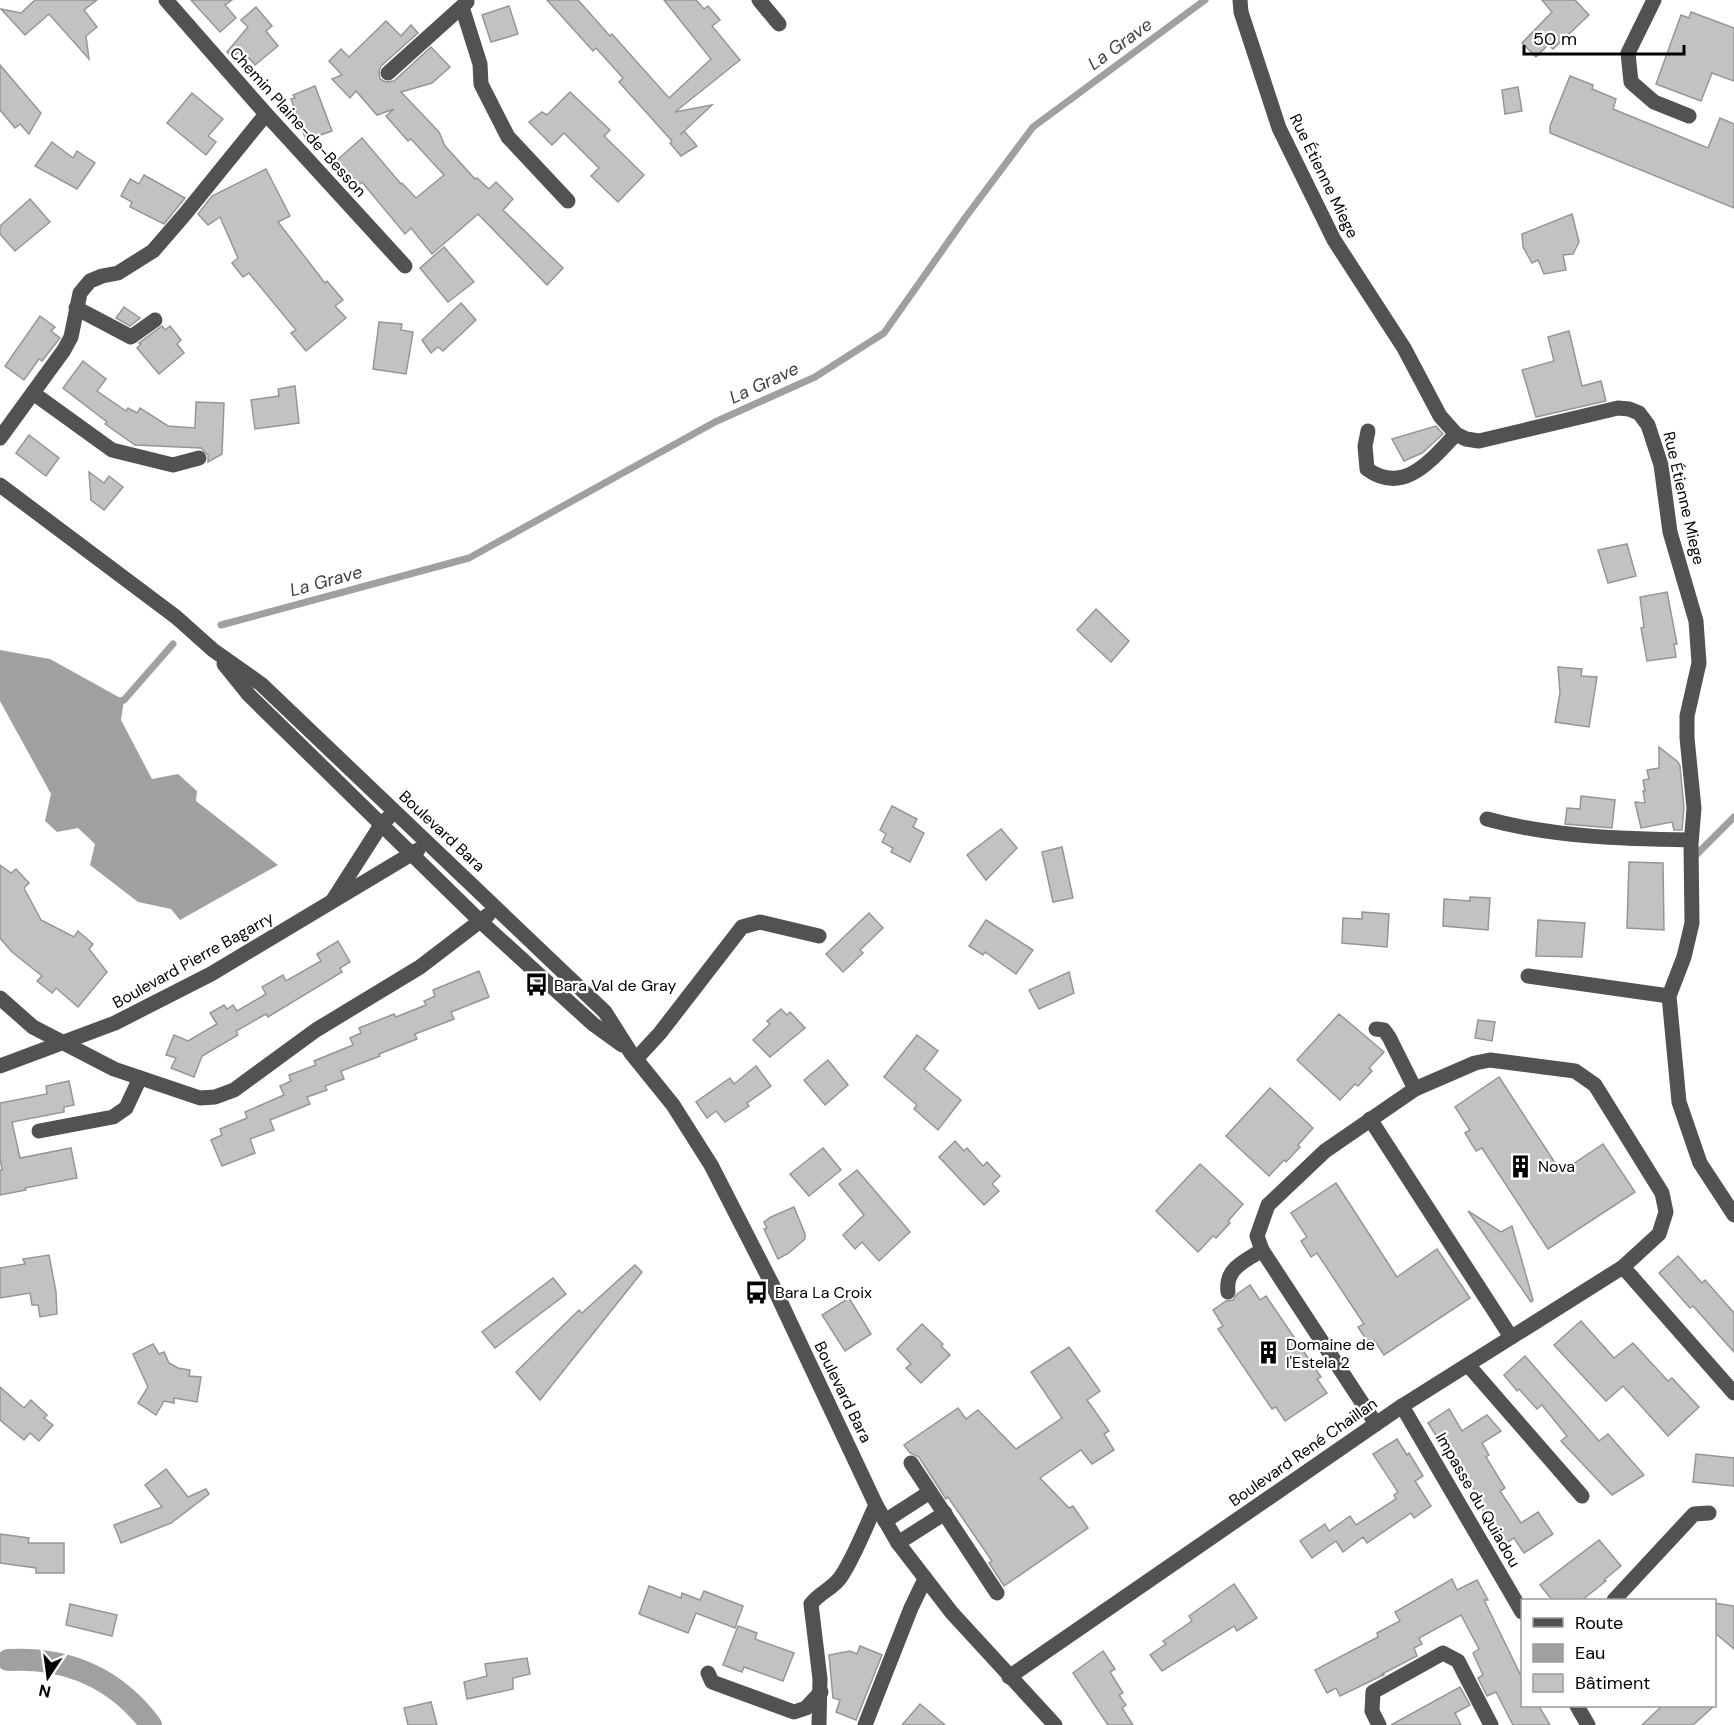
<svg xmlns="http://www.w3.org/2000/svg" width="1734" height="1725" viewBox="0 0 1734 1725" font-family="'DM Sans',sans-serif">
  <style>
    .water { fill: #a0a0a0 }
    .lines { fill: none; stroke-linecap: round; stroke-linejoin: round }
    .stream { stroke: #a0a0a0; stroke-width: 7 }
    .canal { stroke: #a0a0a0; stroke-width: 22 }
    .building { fill: #c2c2c2; stroke: #969696; stroke-width: 1.5 }
    .minor { stroke: #525252; stroke-width: 15 }
    .labels { text-anchor: middle; dominant-baseline: central; stroke-width: 4.5; stroke-linejoin: round; paint-order: stroke }
    .street-label { font-size: 16px; fill: #000; stroke: #fff }
    .poi-label { font-size: 16px; fill: #000; stroke: #fff; text-anchor: start }
    .water-label { font-size: 18px; font-style: italic; fill: #414141; stroke: #fff }
  </style>
  <rect width="100%" height="100%" fill="#fff"/>
  <polygon class="water" points="0,650 50,659 124,700 121,720 152,779 178,774 197,791 196,801 278,865 180,920 171,909 138,902 90,865 95,844 78,828 57,832 45,821 51,794 0,701"/>
  <g class="lines">
    <g class="stream">
      <polyline points="221,625 469,558 715,422 815,377 884,333 965,218 1033,127 1205,0"/>
      <polyline points="116,702 124,700 173,644"/>
      <polyline points="1695,856 1734,817"/>
    </g>
    <path class="canal" d="M8,1660C67,1657 115,1677 151,1725"/>
  </g>
  <g class="building">
    <polygon points="35,0 97,0 84,10 97,27 86,36 89,59 49,14 25,35 1,9 21,13"/>
    <polygon points="191,0 232,0 225,5 236,18 220,32"/>
    <polygon points="547,0 578,0 610,36 612,34 669,98 711,59 664,0 696,0 704,9 708,6 720,20 712,26 740,60 675,112 712,105 680,135 684,131 697,146 681,156 670,143 672,141 619,82 623,78 596,48 593,51"/>
    <polygon points="1542,0 1575,0 1589,15 1553,49 1548,45 1536,57 1522,43 1552,12"/>
    <polygon points="509,6 518,34 491,42 482,15"/>
    <polygon points="256,7 272,26 266,31 278,46 255,65 242,50 232,57 227,52 248,27 241,20"/>
    <polygon points="1691,12 1734,28 1734,81 1712,73 1701,101 1656,84 1681,15 1689,18"/>
    <polygon points="386,21 401,36 411,25 418,33 381,66 379,71 380,79 386,82 394,81 431,47 450,67 432,83 401,92 439,132 445,146 475,179 477,178 489,189 496,182 513,199 503,210 563,268 547,285 478,214 432,254 411,228 405,234 362,182 358,186 336,161 362,138 401,184 402,183 416,198 444,175 411,139 408,141 386,116 394,109 377,115 356,91 350,98 332,79 342,75 329,61 341,49 349,57"/>
    <polygon points="0,65 41,113 29,134 20,124 15,128 0,110"/>
    <polygon points="1570,76 1593,85 1592,89 1616,99 1613,109 1708,148 1720,118 1734,124 1734,208 1550,133 1550,126"/>
    <polygon points="315,86 332,131 306,140 291,99 295,98 293,95"/>
    <polygon points="1518,87 1522,111 1505,114 1502,90"/>
    <polygon points="570,92 610,130 604,136 644,175 618,202 591,176 599,168 564,133 552,145 529,122 542,112 547,115"/>
    <polygon points="192,93 223,119 208,136 216,142 206,155 167,123"/>
    <polygon points="52,142 73,158 77,151 95,163 77,189 35,166"/>
    <polygon points="266,169 290,216 278,222 325,283 327,281 343,300 335,306 346,318 306,351 291,333 296,330 249,273 243,277 232,263 238,258 220,217 208,225 198,214 212,196"/>
    <polygon points="144,175 185,198 164,224 130,207 132,202 121,196 130,179 139,184"/>
    <polygon points="30,199 50,222 15,251 0,234 0,226"/>
    <polygon points="1572,214 1579,242 1573,254 1563,255 1566,270 1544,274 1538,260 1532,263 1523,247 1522,234"/>
    <polygon points="444,247 474,282 448,302 420,268"/>
    <polygon points="461,303 476,320 443,351 438,347 431,353 422,340"/>
    <polygon points="124,307 140,318 130,326 116,318"/>
    <polygon points="40,316 55,327 51,331 60,338 42,361 39,359 24,380 5,366"/>
    <polygon points="379,322 402,324 401,330 413,332 406,374 373,369"/>
    <polygon points="162,326 165,330 170,326 181,340 177,344 184,353 159,374 137,348 141,344 139,343"/>
    <polygon points="1569,331 1582,386 1601,381 1606,401 1536,417 1522,370 1554,361 1548,337"/>
    <polygon points="83,361 106,379 97,391 126,411 128,408 137,413 140,408 168,426 195,428 196,402 224,403 222,454 208,462 208,455 201,448 135,445 105,424 107,422 63,388"/>
    <polygon points="295,386 299,423 255,429 251,400 279,396 278,389"/>
    <polygon points="1436,426 1443,434 1422,453 1404,461 1392,439"/>
    <polygon points="29,435 59,458 46,476 16,453"/>
    <polygon points="89,472 104,483 109,476 123,487 104,510 91,500"/>
    <polygon points="1627,544 1636,576 1608,583 1598,550"/>
    <polygon points="1667,592 1677,644 1674,644 1676,657 1647,661 1641,628 1644,627 1640,597"/>
    <polygon points="1096,609 1129,641 1111,662 1077,630"/>
    <polygon points="1558,667 1582,669 1581,676 1597,677 1589,727 1555,722 1560,693"/>
    <polygon points="1659,747 1678,762 1680,766 1684,808 1682,830 1674,830 1672,822 1641,828 1635,802 1645,803 1643,791 1645,791 1643,780 1649,779 1647,770 1659,768"/>
    <polygon points="1581,796 1615,800 1612,828 1565,824 1567,808 1580,809"/>
    <polygon points="892,806 917,819 913,827 924,833 910,862 891,852 893,848 882,842 886,834 880,830"/>
    <polygon points="1001,829 1017,848 986,880 967,855"/>
    <polygon points="1062,847 1073,898 1053,902 1042,852"/>
    <polygon points="1629,862 1663,863 1664,930 1627,928"/>
    <polygon points="0,865 11,873 16,869 29,883 24,888 41,920 74,937 78,931 93,944 89,949 107,972 78,1007 56,988 52,993 37,981 42,976 12,952 0,938"/>
    <polygon points="1470,897 1490,898 1488,930 1443,926 1444,899 1470,901"/>
    <polygon points="1362,912 1389,914 1387,947 1342,943 1343,918 1362,919"/>
    <polygon points="869,913 883,928 860,950 863,953 843,972 826,954"/>
    <polygon points="986,920 1033,950 1016,974 985,952 983,955 969,946"/>
    <polygon points="1538,920 1585,923 1582,957 1536,956"/>
    <polygon points="338,941 350,962 340,968 342,972 268,1017 266,1014 236,1031 238,1035 202,1056 194,1077 171,1068 176,1058 166,1055 174,1035 188,1041 217,1024 210,1013 224,1005 227,1009 233,1005 237,1011 266,994 262,987 283,975 286,981 321,961 317,954"/>
    <polygon points="479,971 489,997 451,1012 454,1019 415,1034 417,1039 379,1054 380,1056 341,1071 344,1079 325,1086 327,1090 307,1097 310,1104 270,1120 274,1130 250,1139 255,1153 222,1166 211,1140 222,1135 220,1129 247,1118 245,1112 284,1095 280,1086 291,1081 289,1075 316,1065 314,1061 353,1045 350,1038 361,1033 359,1028 394,1014 396,1017 426,1005 424,1001 435,996 433,990"/>
    <polygon points="1069,972 1074,993 1039,1009 1029,990"/>
    <polygon points="781,1009 787,1015 790,1012 805,1028 770,1057 753,1040 770,1024 767,1021"/>
    <polygon points="1339,1014 1384,1052 1369,1068 1372,1071 1358,1086 1355,1084 1340,1100 1297,1060"/>
    <polygon points="1478,1020 1495,1022 1492,1041 1475,1038"/>
    <polygon points="917,1035 938,1051 924,1069 961,1100 938,1130 914,1109 917,1105 884,1077"/>
    <polygon points="828,1060 848,1085 825,1105 804,1080"/>
    <polygon points="756,1066 771,1086 747,1103 749,1106 725,1122 716,1111 707,1118 696,1102 730,1078 734,1084"/>
    <polygon points="1499,1077 1561,1172 1603,1144 1635,1192 1548,1249 1482,1148 1476,1151 1465,1133 1470,1130 1455,1107"/>
    <polygon points="69,1081 74,1105 64,1107 64,1112 12,1122 20,1158 71,1148 77,1178 25,1188 26,1190 0,1195 0,1170 2,1170 0,1158 0,1103 47,1094 46,1086"/>
    <polygon points="1270,1088 1313,1128 1298,1145 1300,1147 1286,1162 1284,1160 1269,1176 1226,1136"/>
    <polygon points="955,1141 964,1151 967,1148 983,1166 987,1162 1000,1176 992,1184 999,1191 984,1205 939,1157"/>
    <polygon points="823,1148 841,1170 809,1196 790,1174"/>
    <polygon points="1200,1164 1243,1204 1228,1221 1230,1223 1216,1238 1213,1236 1198,1252 1156,1211"/>
    <polygon points="857,1170 910,1232 879,1261 862,1242 855,1249 843,1235 864,1215 839,1184"/>
    <polygon points="1336,1183 1397,1277 1437,1249 1470,1298 1384,1355 1374,1340 1369,1344 1358,1327 1364,1324 1317,1253 1311,1257 1301,1241 1307,1237 1291,1213"/>
    <polygon points="794,1207 805,1234 805,1239 789,1253 778,1259 764,1229 767,1228 764,1222 771,1217"/>
    <polygon points="1468,1211 1501,1232 1512,1226 1533,1300 1531,1302"/>
    <polygon points="49,1255 56,1292 57,1314 40,1317 38,1305 32,1305 30,1293 0,1298 0,1268 25,1264 23,1259"/>
    <polygon points="1678,1256 1702,1283 1705,1280 1734,1313 1734,1352 1693,1306 1690,1308 1659,1273"/>
    <polygon points="635,1265 642,1272 540,1400 516,1372 579,1310 582,1313"/>
    <polygon points="553,1278 566,1294 495,1348 482,1332"/>
    <polygon points="1250,1285 1260,1300 1266,1296 1321,1377 1317,1379 1327,1393 1285,1421 1276,1407 1272,1409 1218,1329 1223,1326 1213,1310 1226,1301 1233,1300 1237,1294"/>
    <polygon points="849,1298 871,1334 845,1351 822,1315"/>
    <polygon points="1581,1321 1614,1358 1633,1343 1668,1381 1672,1378 1699,1407 1668,1436 1623,1386 1606,1401 1554,1345"/>
    <polygon points="922,1324 943,1344 941,1346 950,1355 921,1383 906,1368 911,1364 897,1349"/>
    <polygon points="153,1344 159,1354 164,1352 169,1363 178,1368 190,1370 189,1376 201,1377 197,1402 174,1398 174,1403 164,1401 156,1415 138,1403 148,1387 133,1354"/>
    <polygon points="1069,1347 1100,1391 1087,1400 1109,1431 1104,1434 1114,1450 1092,1464 1081,1450 1040,1478 1069,1508 1073,1506 1088,1528 1004,1586 989,1563 992,1561 948,1497 946,1499 919,1457 910,1453 904,1445 958,1408 966,1419 978,1410 1016,1449 1062,1418 1031,1372"/>
    <polygon points="1525,1356 1599,1441 1608,1434 1644,1475 1612,1495 1561,1441 1567,1436 1542,1405 1537,1409 1519,1389 1517,1391 1504,1375"/>
    <polygon points="0,1387 24,1408 31,1400 47,1415 44,1418 53,1425 39,1441 30,1433 24,1440 0,1420"/>
    <polygon points="1449,1409 1462,1431 1487,1415 1501,1431 1482,1443 1489,1455 1486,1457 1505,1488 1500,1491 1521,1523 1538,1512 1553,1534 1524,1553 1514,1538 1505,1544 1480,1506 1483,1504 1450,1451 1446,1451 1428,1423"/>
    <polygon points="1397,1439 1407,1455 1409,1453 1423,1476 1415,1481 1431,1506 1414,1518 1411,1513 1367,1543 1363,1537 1343,1552 1336,1541 1312,1558 1300,1541 1325,1524 1329,1531 1350,1516 1356,1525 1396,1499 1394,1495 1398,1492 1373,1454"/>
    <polygon points="1696,1454 1734,1458 1734,1486 1693,1482"/>
    <polygon points="166,1469 188,1497 206,1489 209,1494 171,1523 121,1543 114,1525 162,1507 145,1485"/>
    <polygon points="0,1534 29,1538 28,1543 64,1543 64,1573 36,1573 36,1568 0,1563"/>
    <polygon points="1599,1540 1621,1566 1604,1580 1606,1581 1582,1600 1552,1600 1540,1585"/>
    <polygon points="1452,1579 1457,1590 1477,1580 1488,1600 1484,1600 1522,1678 1522,1706 1539,1706 1550,1725 1513,1725 1496,1692 1487,1696 1478,1678 1483,1675 1473,1653 1479,1649 1461,1615 1419,1638 1422,1644 1414,1648 1417,1656 1382,1674 1384,1675 1379,1677 1340,1696 1336,1688 1327,1693 1315,1670 1378,1637 1377,1633 1400,1621 1395,1612"/>
    <polygon points="1234,1584 1257,1618 1237,1631 1234,1626 1162,1671 1150,1655 1166,1644 1163,1641 1192,1621 1189,1616"/>
    <polygon points="649,1586 681,1598 682,1593 700,1600 704,1591 743,1606 735,1628 696,1613 688,1633 639,1614"/>
    <polygon points="1714,1603 1734,1606 1734,1649 1714,1632"/>
    <polygon points="70,1604 117,1615 112,1636 66,1625"/>
    <polygon points="738,1626 757,1633 755,1639 794,1653 783,1681 744,1667 742,1672 723,1665"/>
    <polygon points="860,1646 882,1655 856,1720 836,1712 840,1700 833,1698 829,1655 850,1651 857,1654"/>
    <polygon points="1103,1651 1115,1669 1110,1672 1123,1693 1119,1695 1126,1705 1122,1708 1133,1725 1108,1725 1073,1673"/>
    <polygon points="527,1658 530,1674 513,1678 513,1689 467,1699 464,1682 487,1676 485,1664"/>
    <polygon points="1460,1687 1470,1705 1455,1713 1461,1725 1391,1725"/>
    <polygon points="431,1702 437,1725 408,1725 404,1708"/>
    <polygon points="920,1704 945,1725 902,1725"/>
    <polygon points="1662,1706 1714,1706 1693,1725 1642,1725"/>
  </g>
  <g class="lines">
    <g class="minor">
      <polyline points="166,0 266,114 405,266"/>
      <polyline points="759,0 779,24"/>
      <polyline points="1240,0 1241,12 1279,128 1334,240 1404,348 1440,416 1456,434 1466,439 1479,441 1618,408 1629,409 1639,413 1648,425 1661,465 1670,532 1696,621 1699,663 1687,716 1687,738 1694,808 1691,844 1692,923 1684,957 1669,996 1679,1102 1700,1163 1734,1215"/>
      <polyline points="1654,0 1628,53 1631,82 1654,102 1689,116"/>
      <polyline points="462,7 480,64 481,84 508,137 568,201"/>
      <polyline points="388,73 467,2"/>
      <polyline points="76,308 131,337 155,320"/>
      <polyline points="33,393 112,450 173,465 199,458"/>
      <path d="M1368,431L1365,446L1367,469C1404,496 1432,459 1456,434"/>
      <polyline points="0,438 64,350 71,337 80,293 90,281 102,276 118,273 153,251 185,214 266,114"/>
      <polyline points="0,485 176,617 213,650 261,684 605,1012 631,1053 673,1105 711,1165 773,1286 876,1505 898,1543 952,1613 1055,1725"/>
      <polyline points="224,664 249,695 480,921 593,1024 622,1045"/>
      <path d="M1487,819C1553,837 1623,839 1691,840"/>
      <polyline points="333,900 381,825 388,818"/>
      <polyline points="1528,976 1669,996"/>
      <polyline points="0,998 33,1027 114,1069 200,1098 215,1097 234,1090 316,1030 420,967 488,915"/>
      <polyline points="636,1059 660,1033 742,927 760,922 819,936"/>
      <polyline points="0,1066 115,1023 211,974 418,850"/>
      <polyline points="1370,1119 1511,1337"/>
      <polyline points="39,1131 113,1117 126,1108 140,1078"/>
      <polyline points="1623,1267 1734,1393"/>
      <path d="M1228,1292C1225,1268 1244,1262 1262,1250"/>
      <polyline points="1468,1365 1582,1496"/>
      <polyline points="1402,1406 1522,1612"/>
      <polyline points="1376,1424 1262,1250 1257,1236 1268,1205 1325,1151 1415,1089 1389,1037 1384,1030 1376,1029"/>
      <polyline points="911,1463 997,1593"/>
      <polyline points="885,1521 930,1492"/>
      <polyline points="898,1543 945,1513"/>
      <polyline points="1614,1600 1694,1514 1709,1513"/>
      <polyline points="708,1673 712,1682 794,1712 806,1708 821,1692"/>
      <polyline points="1009,1677 1402,1406 1623,1267 1659,1234 1666,1212 1662,1193 1595,1085 1575,1071 1490,1060 1475,1063 1415,1089"/>
      <polyline points="1577,1706 1588,1725"/>
      <path d="M819,1725L820,1679L811,1604C819,1593 832,1589 840,1578C853,1560 866,1526 876,1505"/>
      <polyline points="865,1725 911,1608 925,1579"/>
      <polyline points="1379,1725 1372,1711 1373,1692 1443,1653 1458,1661 1491,1725"/>
    </g>
  </g>
  <defs>
    <symbol id="bus-bare" viewBox="-9 -9 18 18"><path d="M-5-6H5V4H4V6H2V4H-2V6H-4V4H-5ZM-3.5-4V0h7V-4ZM-3.5 1.2v1.5H-2V1.2ZM2 1.2v1.5H3.5V1.2Z" fill="#000" stroke="#fff" stroke-width="2.5" paint-order="stroke"/></symbol>
    <symbol id="building-bare" viewBox="-9 -9 18 18"><path d="M-4-6H4V6H1V3H-1V6H-4ZM-2.5-4.3h1.7v1.8h-1.7ZM.8-4.3h1.7v1.8H.8ZM-2.5-1h1.7V.8h-1.7ZM.8-1h1.7V.8H.8Z" fill="#000" stroke="#fff" stroke-width="2.5" paint-order="stroke"/></symbol>
  </defs>
  <g fill-rule="evenodd">
    <use href="#bus-bare" x="520" y="968" width="33" height="33"/>
    <use href="#building-bare" x="1504" y="1150" width="33" height="33"/>
    <use href="#bus-bare" x="740" y="1276" width="33" height="33"/>
    <use href="#building-bare" x="1252" y="1336" width="33" height="33"/>
  </g>
  <g class="labels">
    <g class="street-label">
      <text transform="translate(298 122) rotate(48)">Chemin Plaine-de-Besson</text>
      <text transform="translate(1324 176) rotate(64)">Rue Étienne Miege</text>
      <text transform="translate(1684 498) rotate(77)">Rue Étienne Miege</text>
      <text transform="translate(442 831) rotate(43)">Boulevard Bara</text>
      <text transform="translate(193 960) rotate(-29)">Boulevard Pierre Bagarry</text>
      <text transform="translate(843 1392) rotate(64)">Boulevard Bara</text>
      <text transform="translate(1303 1452) rotate(-35)">Boulevard René Chaillan</text>
      <text transform="translate(1478 1500) rotate(60)">Impasse du Quiadou</text>
    </g>
    <g class="poi-label">
      <text x="554" y="985">Bara Val de Gray</text>
      <text x="1538" y="1166">Nova</text>
      <text x="775" y="1292">Bara La Croix</text>
      <text x="1286" y="1344">Domaine de<tspan x="1286" dy="18">l'Estela 2</tspan></text>
    </g>
    <g class="water-label">
      <text transform="translate(1120 44) rotate(-36)">La Grave</text>
      <text transform="translate(764 383) rotate(-25)">La Grave</text>
      <text transform="translate(326 581) rotate(-15)">La Grave</text>
    </g>
  </g>
  <rect x="1521" y="1599" width="195" height="108" fill="#ffffff" stroke="#999999" stroke-width="1.5"/>
  <rect x="1533" y="1618" width="30" height="9" fill="#525252" stroke="#999999" stroke-width="1.5"/>
  <text x="1575" y="1629" font-size="18" fill="#000000">Route</text>
  <rect x="1533" y="1644" width="30" height="18" fill="#a0a0a0" stroke="#999999" stroke-width="1.5"/>
  <text x="1575" y="1659" font-size="18" fill="#000000">Eau</text>
  <rect x="1533" y="1674" width="30" height="18" fill="#c2c2c2" stroke="#999999" stroke-width="1.5"/>
  <text x="1575" y="1689" font-size="18" fill="#000000">Bâtiment</text>
  <g transform="translate(48 1677) rotate(193)" stroke="#ffffff" stroke-width="4.5" paint-order="stroke">
  <path d="M0-4.5L10 22L0 15L-10 22Z" fill="#000000"/>
  <text y="-9" font-size="16" font-weight="bold" text-anchor="middle" fill="#000000">N</text>
  </g>
  <path d="M1524 45v9h160v-9" fill="none" stroke="#000000" stroke-width="3"/>
  <text x="1533" y="45" font-size="18" fill="#000000" stroke="#ffffff" stroke-width="4.5" paint-order="stroke">50 m</text>
</svg>
